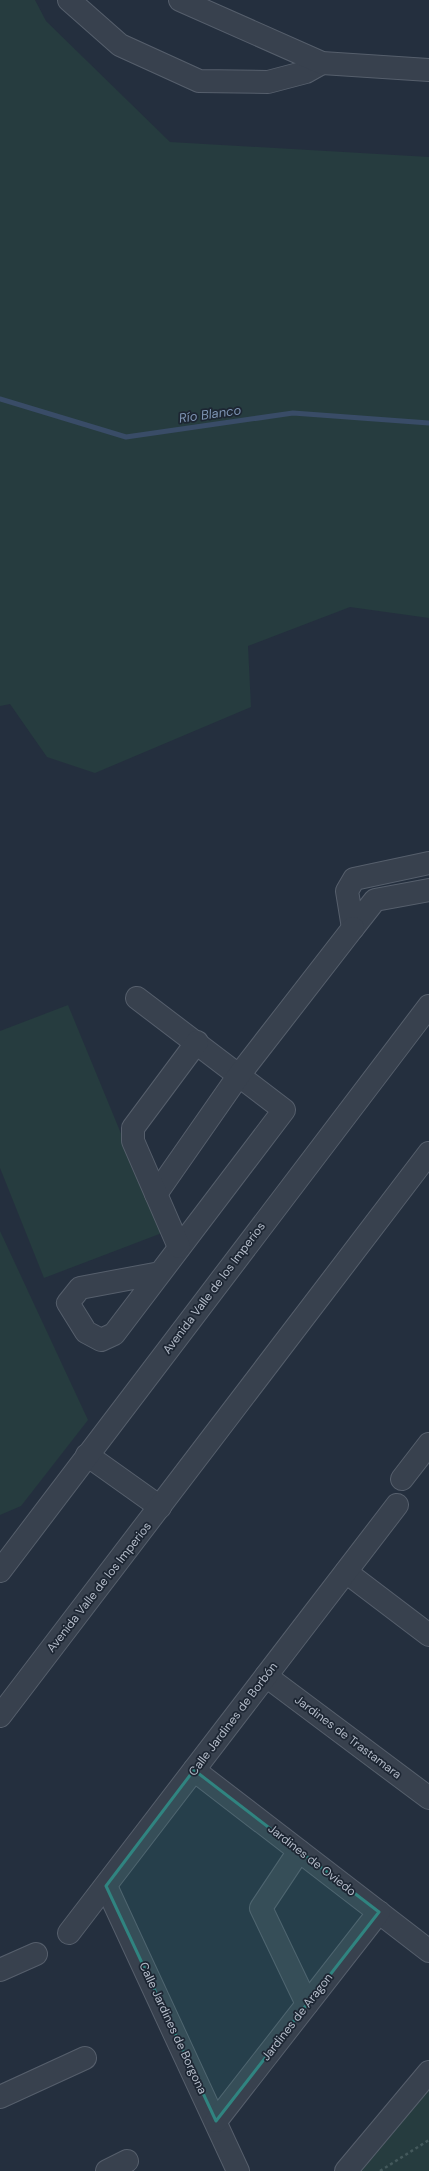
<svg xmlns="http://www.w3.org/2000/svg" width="429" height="2171" viewBox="0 0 429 2171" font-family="'DM Sans',sans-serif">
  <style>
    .green { fill: #263c3f }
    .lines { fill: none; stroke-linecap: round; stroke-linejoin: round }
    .stream { stroke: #394c67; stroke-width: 5 }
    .minor-casing { stroke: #565f6c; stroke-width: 24 }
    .path { stroke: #44595c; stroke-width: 2.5; stroke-dasharray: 3 3; stroke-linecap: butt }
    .minor { stroke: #38414e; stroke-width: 22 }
    .marked { fill: #308480; fill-opacity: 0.2; stroke: #308480; stroke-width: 3; stroke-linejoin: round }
    .labels { text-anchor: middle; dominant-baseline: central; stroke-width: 3.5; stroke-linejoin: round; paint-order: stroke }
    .street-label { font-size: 12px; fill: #b4bcc9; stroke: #1d2633 }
    .water-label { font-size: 13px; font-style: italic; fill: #7c92b1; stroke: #1d2633 }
  </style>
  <rect width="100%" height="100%" fill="#242f3e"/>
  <g class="green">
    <polygon points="0,0 35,0 46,21 170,142 429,157 429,618 350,607 248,646 251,707 95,773 47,757 10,704 0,706"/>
    <polygon points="68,1005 162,1233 44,1278 0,1168 0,1031"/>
    <polygon points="0,1231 88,1420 21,1506 0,1515"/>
    <polygon points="429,2076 429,2171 354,2171"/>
  </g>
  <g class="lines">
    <polyline class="stream" points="0,399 126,437 293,413 429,423"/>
    <defs>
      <g id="minor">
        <polyline points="69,0 120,45 199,81 268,82 306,72 322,63"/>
        <polyline points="180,0 322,63 429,70"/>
        <polyline points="429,863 354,879 347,891 353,928 375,900 429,890"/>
        <polyline points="137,998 284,1110 114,1334 101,1340 86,1332 68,1303 80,1288 160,1273"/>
        <polyline points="156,1194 239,1075 353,928"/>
        <polyline points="179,1247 133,1141 133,1128 197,1042"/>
        <polyline points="87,1455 160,1507"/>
        <polyline points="402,1479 429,1444"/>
        <polyline points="0,1571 429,1006"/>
        <polyline points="346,1572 429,1635"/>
        <polyline points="266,1676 429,1798"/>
        <polyline points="0,1716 429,1153"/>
        <polyline points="194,1770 429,1951"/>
        <polyline points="299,1851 261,1908 307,2004"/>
        <polyline points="106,1886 238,2171"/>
        <polyline points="69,1933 397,1505"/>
        <polyline points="0,1970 36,1954"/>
        <polyline points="0,2097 85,2058"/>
        <polyline points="216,2121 379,1912"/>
        <polyline points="107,2171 127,2161"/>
        <polyline points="346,2171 429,2072"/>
      </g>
    </defs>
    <use href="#minor" class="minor-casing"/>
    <polyline class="path" points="380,2171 429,2140"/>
    <use href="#minor" class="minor"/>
  </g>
  <path class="marked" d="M194,1770L379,1912L216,2121L106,1886Z"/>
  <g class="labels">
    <g class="street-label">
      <text transform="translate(214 1288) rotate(-53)">Avenida Valle de los Imperios</text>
      <text transform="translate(99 1587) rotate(-52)">Avenida Valle de los Imperios</text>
      <text transform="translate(233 1719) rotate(-53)">Calle Jardines de Borbón</text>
      <text transform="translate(348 1737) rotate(37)">Jardines de Trastamara</text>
      <text transform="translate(312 1860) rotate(38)">Jardines de Oviedo</text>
      <text transform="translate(297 2017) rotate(-52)">Jardines de Aragon</text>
      <text transform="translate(173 2028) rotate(65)">Calle Jardines de Borgona</text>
    </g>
    <g class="water-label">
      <text transform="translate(210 414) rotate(-8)">Río Blanco</text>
    </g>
  </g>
</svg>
